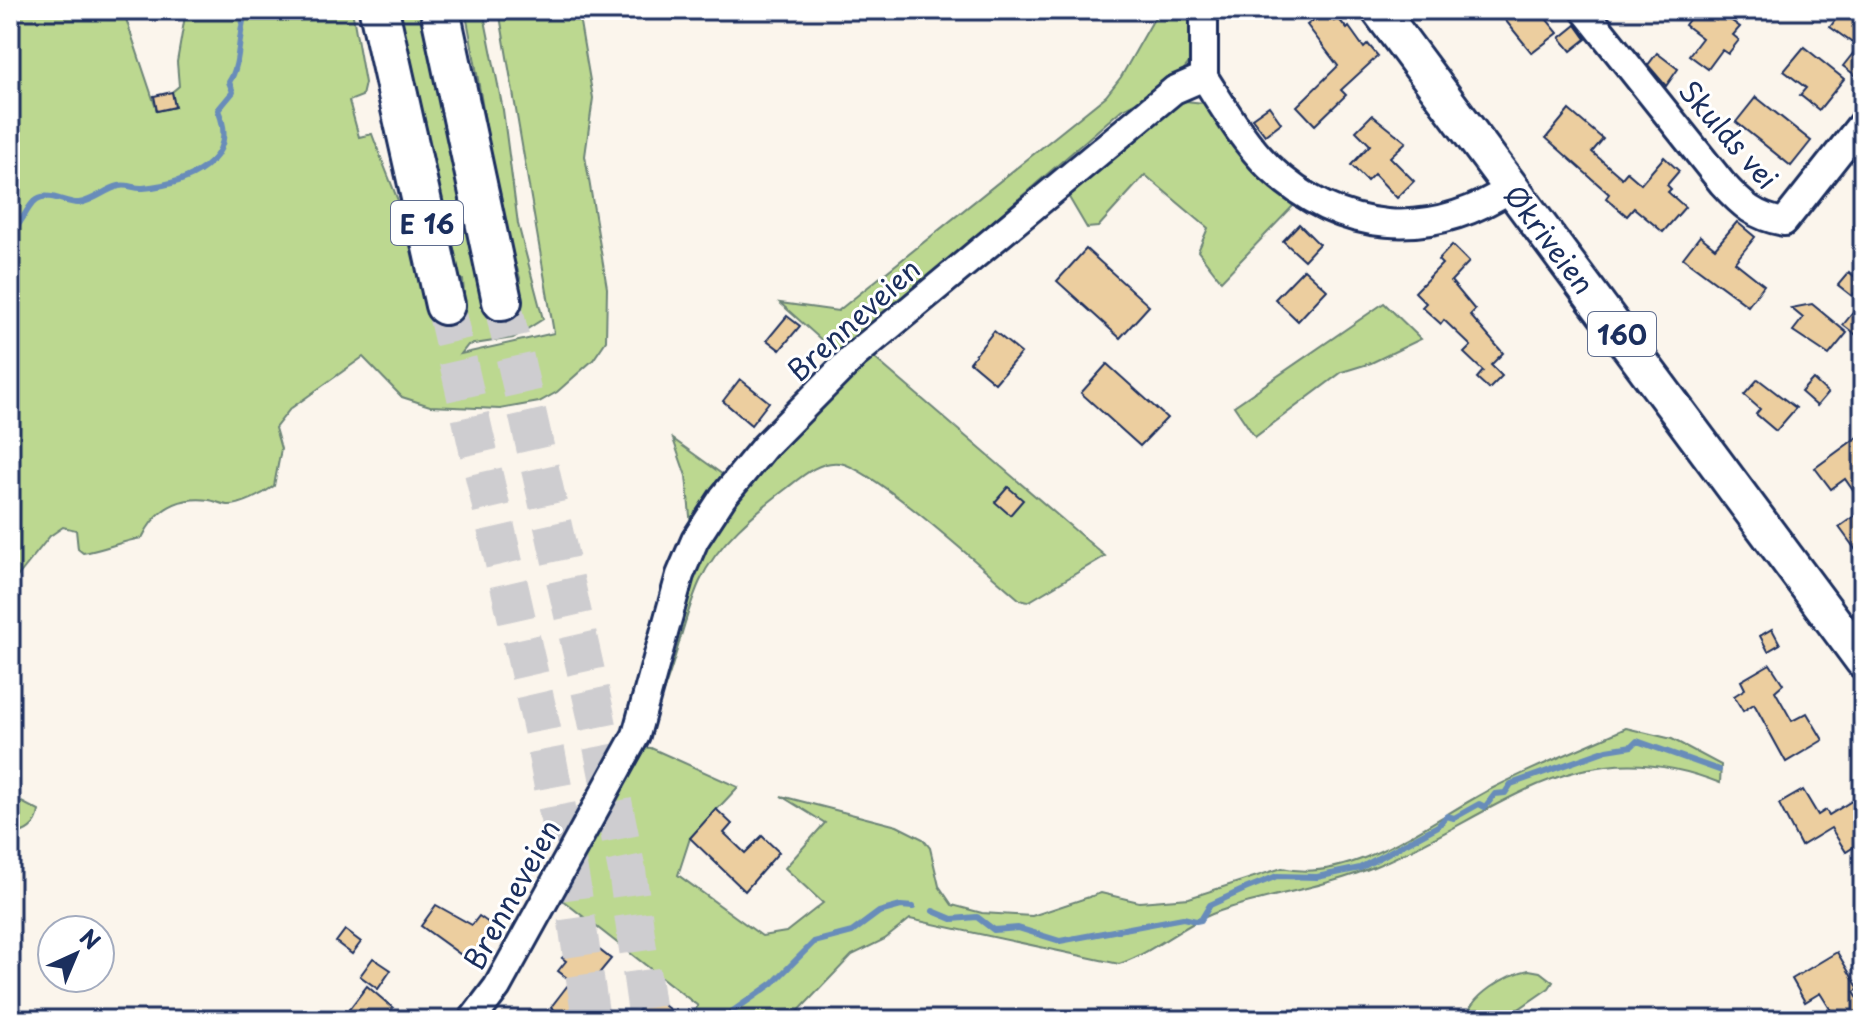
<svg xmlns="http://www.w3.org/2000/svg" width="1873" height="1030" viewBox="0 0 1873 1030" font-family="'Playpen Sans',sans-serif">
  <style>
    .green { fill: #bcd890; stroke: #6c8477; stroke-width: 2 }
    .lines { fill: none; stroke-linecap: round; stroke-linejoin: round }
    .stream { stroke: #688cba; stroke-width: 6 }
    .building { fill: #ecce9f; stroke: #1b2f5e; stroke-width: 2 }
    .highway-tunnel { stroke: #cecdd0; stroke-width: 38; stroke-dasharray: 38 19; stroke-linecap: butt }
    .minor-casing { stroke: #1b2f5e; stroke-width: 32 }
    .major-casing { stroke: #1b2f5e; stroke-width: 40 }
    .highway-casing { stroke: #1b2f5e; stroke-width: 44 }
    .minor { stroke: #fff; stroke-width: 26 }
    .major { stroke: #fff; stroke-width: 34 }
    .highway { stroke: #fff; stroke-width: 38 }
    .labels { text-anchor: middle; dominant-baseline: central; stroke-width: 6; stroke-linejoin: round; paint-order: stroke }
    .shield { fill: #fff; stroke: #5f6d8e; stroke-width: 2 }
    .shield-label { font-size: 26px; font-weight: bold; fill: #1b2f5e }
    .street-label { font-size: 28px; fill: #1b2f5e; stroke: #fff }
  </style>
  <rect width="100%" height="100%" fill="#fbf5ec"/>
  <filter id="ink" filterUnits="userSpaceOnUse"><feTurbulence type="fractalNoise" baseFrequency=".0125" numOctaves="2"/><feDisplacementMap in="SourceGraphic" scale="16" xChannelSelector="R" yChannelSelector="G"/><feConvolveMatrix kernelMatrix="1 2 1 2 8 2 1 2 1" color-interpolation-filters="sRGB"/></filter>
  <g filter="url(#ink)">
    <g class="green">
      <path d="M10,10H123L157,111L175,107L172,92L179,86L177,62L185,16L202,10H352L365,83L362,96L349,101L359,137L372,134C391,186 414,234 427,288L421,290L427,306L460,309L464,295L463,280L455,281L393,10H425L484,274L476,276L483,294L517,296L520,278L517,268L511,269C493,183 483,96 465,10H483L503,110L518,224L543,319L513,338L468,345L461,354L554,333L499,10H589L579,17L593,98L585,156L607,288L606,341L593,360L557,392L539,402L500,409L430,406L402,397L363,357L290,409L275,428L281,449L274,486C263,494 241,506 227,505C221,504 215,501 209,500C177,496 155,511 142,538C122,541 103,550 83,553L78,549L76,530L63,527L50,536L10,586Z"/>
      <path d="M1159,10H1196C1196,22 1197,37 1195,49C1189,78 1143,98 1121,110L846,349L835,352L780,303L838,311L1106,96L1121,77Z"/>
      <polygon points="1185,101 1204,103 1216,113 1241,153 1294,205 1221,281 1198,251 1208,228 1145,175 1098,227 1087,228 1064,189 1169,106"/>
      <polygon points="1384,303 1421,339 1371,363 1342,372 1255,437 1234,406"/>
      <path d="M871,355L1105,556L1028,602L1020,600C987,572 876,470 840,463C820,460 802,476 787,488C754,513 718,543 700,581C683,618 677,660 661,697L684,579L729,502Z"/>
      <polygon points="673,439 726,477 691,526 686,476"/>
      <path d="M1626,728L1672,739L1721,765L1720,783C1577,725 1499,815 1376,866C1327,887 1276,893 1226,909C1186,921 1157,951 1119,964L910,919L885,939L852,955L790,1020H687L698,1006L557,896L641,747L651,748L738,787L690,838L678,875L762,936L786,932L823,903L785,868L825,823L781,796L897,826L923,839L930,848L939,886L952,905L982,913L1032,916L1101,893L1139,902L1189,898L1282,868C1351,885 1433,819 1491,789C1535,766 1581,749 1626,728Z"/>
      <path d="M10,796L39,811C37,828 24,832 10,837Z"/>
      <path d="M1529,970L1540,972L1553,982L1549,988L1503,1020H1466C1469,996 1507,974 1529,970Z"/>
    </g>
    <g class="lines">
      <g class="stream">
        <path d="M10,233C23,225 28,200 42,197C54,194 67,204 79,203C93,201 106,189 119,186C128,184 135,189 143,188C186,184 241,162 218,110L233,92L229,82C241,66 238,31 246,10"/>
        <polyline points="933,911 952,919 977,917 994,930 1018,928 1060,941 1183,918 1196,921 1201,920 1210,905 1245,889 1277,876 1317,877 1360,868 1438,826 1447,816 1454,818 1479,804 1485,807 1495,794 1505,793 1511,784 1607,750 1632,746 1637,741 1719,770"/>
        <polyline points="720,1020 773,983 814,942 852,932 879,912 901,906 913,907"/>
      </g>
    </g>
    <g class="building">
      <polygon points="1497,10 1539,10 1558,33 1532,53"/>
      <polygon points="1696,10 1704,10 1716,20 1721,13 1740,27 1733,35 1739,40 1728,54 1722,50 1708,69 1689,55 1702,38 1685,25"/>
      <polygon points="1843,10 1863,10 1863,81 1843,66 1858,47 1830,27"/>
      <polygon points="1326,11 1334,21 1338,18 1347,29 1349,27 1364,48 1368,44 1378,56 1341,90 1346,95 1315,125 1297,106 1338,66 1307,25"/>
      <polygon points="1576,25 1586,39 1571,51 1560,38"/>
      <polygon points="1804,47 1844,79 1819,110 1800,95 1806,88 1784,71"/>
      <polygon points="1657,53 1678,69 1666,86 1648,65"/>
      <polygon points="172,92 175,107 157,111 154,96"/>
      <polygon points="1756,97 1811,141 1791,166 1736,122"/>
      <polygon points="1269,106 1281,123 1265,135 1252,118"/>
      <polygon points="1569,110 1603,139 1592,152 1622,178 1627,172 1641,184 1664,157 1679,171 1667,185 1671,189 1668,192 1685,207 1663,232 1634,208 1627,216 1606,198 1609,194 1546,138"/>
      <polygon points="1372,115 1406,142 1390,157 1414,181 1397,198 1374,174 1367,181 1351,165 1370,145 1356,131"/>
      <polygon points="1737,222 1755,237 1735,262 1764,285 1748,306 1683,258 1700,236 1715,248"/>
      <polygon points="1299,224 1319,244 1304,260 1283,241"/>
      <polygon points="1452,245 1469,262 1451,281 1475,310 1470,315 1503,353 1491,365 1502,376 1489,389 1477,378 1483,371 1464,353 1471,346 1444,320 1441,324 1422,307 1426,303 1415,292 1442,264 1438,260"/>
      <polygon points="1086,249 1149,306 1120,338 1057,281"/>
      <polygon points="1304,269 1327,290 1298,321 1275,299"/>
      <polygon points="1849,272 1862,283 1852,296 1838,285"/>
      <polygon points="1863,300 1863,340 1843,325"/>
      <polygon points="1812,304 1847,333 1829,355 1793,331 1803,318 1791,308"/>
      <polygon points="787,316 800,326 780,350 767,340"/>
      <polygon points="994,331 1021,353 995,383 970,362"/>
      <polygon points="1107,364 1167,418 1140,446 1081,393"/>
      <polygon points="740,379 769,402 751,425 723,401"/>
      <polygon points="1758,379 1796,408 1776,431 1756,414 1760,409 1744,395"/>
      <polygon points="1813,379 1828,393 1817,406 1801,392"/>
      <polygon points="1863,433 1863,505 1845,479 1831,489 1815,468"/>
      <polygon points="1008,487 1023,500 1010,515 995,502"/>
      <polygon points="1863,510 1863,560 1839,527"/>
      <polygon points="1772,629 1780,644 1768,651 1760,636"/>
      <polygon points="1770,664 1783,684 1775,691 1792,721 1807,713 1823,740 1786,762 1754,704 1743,711 1734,696 1745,689 1741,681"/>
      <polygon points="1803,790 1818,815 1826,810 1829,815 1855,799 1863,812 1863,862 1854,847 1846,852 1831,828 1801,846 1779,804"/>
      <polygon points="716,809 732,824 724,833 745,853 762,836 779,852 745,891 690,838"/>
      <polygon points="436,905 472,925 479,916 496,928 471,962 421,926"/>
      <polygon points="345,930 361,942 352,954 336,942"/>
      <polygon points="584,938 611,959 577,1000 580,1003 567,1020 551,1007 571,981 558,971 566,961 562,958"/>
      <polygon points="1837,952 1859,989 1854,992 1863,1007 1842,1020 1837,1020 1820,993 1805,1002 1792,979"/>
      <polygon points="373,958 391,970 378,989 360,976"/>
      <polygon points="367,986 393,1008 384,1020 341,1020"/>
      <polygon points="651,995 683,1020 631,1020"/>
    </g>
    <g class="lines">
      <g class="highway-tunnel">
        <polyline points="502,301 596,716 627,871 648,1020"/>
        <polyline points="445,305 542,729 572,887 591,1020"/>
      </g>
      <defs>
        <g id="minor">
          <polyline points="1204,10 1204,77"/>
          <path d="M1584,10L1722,183C1742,205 1755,217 1784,222L1863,122"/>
          <path d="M472,1020L497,987L636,735L680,575L695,540L723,497L765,446L855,355L1174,90L1204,77C1224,108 1243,141 1269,167C1341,235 1430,241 1511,188"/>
        </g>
        <polyline id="major" points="1379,10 1863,661"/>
        <g id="highway">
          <polyline points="379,10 445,305"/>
          <polyline points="440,10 502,301"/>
        </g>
      </defs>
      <use href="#minor" class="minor-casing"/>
      <use href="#major" class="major-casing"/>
      <use href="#highway" class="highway-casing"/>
      <use href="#minor" class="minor"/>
      <use href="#major" class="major"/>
      <use href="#highway" class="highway"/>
    </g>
  </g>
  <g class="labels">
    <g class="shield">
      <rect x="391" y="201" width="72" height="44" rx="6"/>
      <rect x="1588" y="312" width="68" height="44" rx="6"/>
    </g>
    <g class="shield-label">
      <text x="427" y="223">E 16</text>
      <text x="1622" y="334">160</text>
    </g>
    <g class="street-label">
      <text transform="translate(1729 134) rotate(49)">Skulds vei</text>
      <text transform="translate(1550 239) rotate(53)">Økriveien</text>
      <text transform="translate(853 319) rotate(-42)">Brenneveien</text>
      <text transform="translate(511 894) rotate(-61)">Brenneveien</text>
    </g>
  </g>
  <rect width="1873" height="1030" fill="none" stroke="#fff" stroke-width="40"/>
  <rect x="20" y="20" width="1833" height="990" fill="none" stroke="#1b2f5e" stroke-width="3" filter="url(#ink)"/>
  <g transform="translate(76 954) rotate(44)"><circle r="38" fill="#ffffff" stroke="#a4acbf" stroke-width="2"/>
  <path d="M0-6L14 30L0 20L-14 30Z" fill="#1b2f5e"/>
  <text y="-12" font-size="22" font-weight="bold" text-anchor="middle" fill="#1b2f5e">N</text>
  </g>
</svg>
